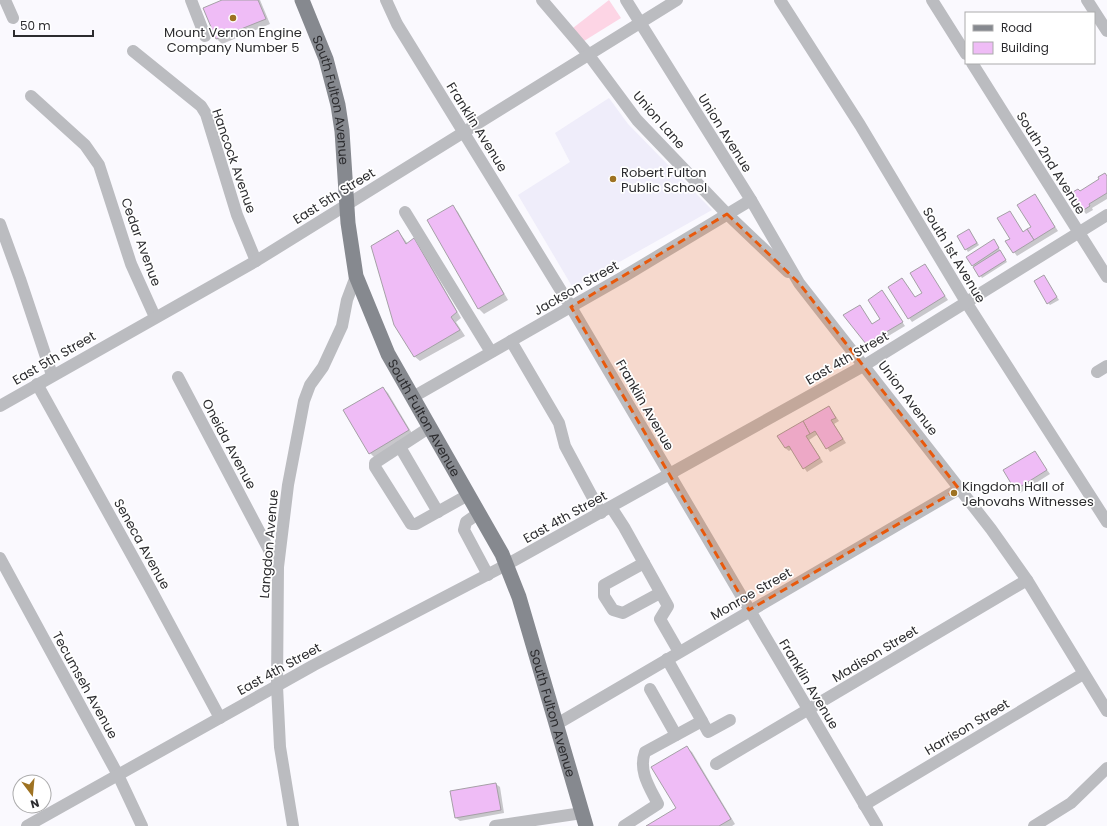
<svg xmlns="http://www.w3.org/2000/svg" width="1107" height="826" viewBox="0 0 1107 826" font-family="Poppins,sans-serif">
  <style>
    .built { fill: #efedfa }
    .green { fill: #fdd5e5 }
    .shadow { fill: #0003 }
    .building { fill: #efbcf6; stroke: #a5a0a6 }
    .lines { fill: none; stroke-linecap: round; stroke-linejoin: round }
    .minor { stroke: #bbbcc0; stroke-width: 12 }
    .major { stroke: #86898f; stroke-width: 15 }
    .marked { fill: #e8590c; fill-opacity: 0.2; stroke: #e8590c; stroke-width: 3; stroke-dasharray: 8 5; stroke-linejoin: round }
    .poi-dot { fill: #9e7222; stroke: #fff; stroke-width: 1.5 }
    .labels { text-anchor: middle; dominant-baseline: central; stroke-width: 3.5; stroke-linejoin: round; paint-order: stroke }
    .poi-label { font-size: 13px; fill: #2c2c2f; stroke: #fff; text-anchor: start }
    .street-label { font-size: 13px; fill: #2c2c2f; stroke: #fff }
  </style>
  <rect width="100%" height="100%" fill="#faf9fe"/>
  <polygon class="built" points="609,98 628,124 712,210 573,288 518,195 570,162 555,133"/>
  <polygon class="green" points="609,0 621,18 584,41 573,28"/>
  <g class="shadow">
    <polygon points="224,0 260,0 270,24 222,44 217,39 204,9"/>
    <polygon points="1105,174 1107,176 1107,199 1092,208 1093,210 1086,214 1083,210 1080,192 1100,179"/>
    <polygon points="1035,195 1058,231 1017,256 1014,252 1011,239 1010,212 1024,233 1032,227"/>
    <polygon points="453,207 458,212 508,300 484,314 479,309 428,220"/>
    <polygon points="969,230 979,245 968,252 958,237"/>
    <polygon points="398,231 408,244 414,239 419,244 461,318 456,322 465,336 420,361 414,356"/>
    <polygon points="996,243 1007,262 982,278 973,265"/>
    <polygon points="924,265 948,300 912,322 909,318 902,279 915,298 924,293"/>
    <polygon points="1044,276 1059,300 1050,305 1048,303"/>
    <polygon points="882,292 905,326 870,347 866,343 860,306 872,325 881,319"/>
    <polygon points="383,388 388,393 413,435 375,458 370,453"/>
    <polygon points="829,407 839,421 834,424 846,443 830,452 818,434 809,440 823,462 807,472 792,449 789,451 785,448"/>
    <polygon points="1034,452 1050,474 1020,493 1016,489"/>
    <polygon points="686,747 692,752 735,824 732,826 648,826 677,809"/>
    <polygon points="496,784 500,787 504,813 460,821 456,818"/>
  </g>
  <g class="building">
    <polygon points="222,0 258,0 266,19 216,39 203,8"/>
    <polygon points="1105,173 1107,176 1107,193 1089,204 1090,206 1082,211 1071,193 1078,189 1080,191 1099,179 1098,177"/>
    <polygon points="1035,194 1055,227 1034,240 1027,229 1031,227 1017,205"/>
    <polygon points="453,205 504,294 478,309 427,220"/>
    <polygon points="1010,211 1023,232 1027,229 1034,240 1013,253 1005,241 1010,239 997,218"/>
    <polygon points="969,229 977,243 965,250 957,236"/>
    <polygon points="398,230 406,244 414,238 457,312 451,317 460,330 414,357 394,325 371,246"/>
    <polygon points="994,239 999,248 972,266 966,257"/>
    <polygon points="1000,250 1006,260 979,277 973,267"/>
    <polygon points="925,264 945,296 908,319 888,287 902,278 915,297 922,293 910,273"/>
    <polygon points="1044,275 1057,297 1047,304 1034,281"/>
    <polygon points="882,290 903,322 866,344 843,315 860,305 872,324 880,319 868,300"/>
    <polygon points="383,387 409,430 369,454 343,410"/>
    <polygon points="829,406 836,418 831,420 843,439 826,449 815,431 810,434 803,421"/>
    <polygon points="803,421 810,434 806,436 820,458 803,469 789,446 785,448 777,436"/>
    <polygon points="1035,451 1047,470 1015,490 1003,470"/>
    <polygon points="687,746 731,819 719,826 646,826 676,808 651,767"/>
    <polygon points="496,783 501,810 455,818 450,791"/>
  </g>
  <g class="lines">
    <g class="minor">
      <polyline points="5,0 13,18"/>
      <polyline points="191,0 205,36"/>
      <polyline points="386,0 397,24 571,307 877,826"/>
      <polyline points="542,0 588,54 637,120 727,214 788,272"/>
      <polyline points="626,0 751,200 799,283 991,529 1027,580 1107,711"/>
      <polyline points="780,0 860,125 966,302 1107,522"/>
      <polyline points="932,0 966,54"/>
      <polyline points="1087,0 1107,31"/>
      <polyline points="133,51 201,106 206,114 237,215 256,261"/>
      <polyline points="972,63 1107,277"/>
      <polyline points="31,96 85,145 99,165 131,264 155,317"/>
      <polyline points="405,212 491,352"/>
      <polyline points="0,224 20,279 52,375"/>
      <polyline points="511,341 559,423 565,446 601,513"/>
      <polyline points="1097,372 1107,366"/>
      <polyline points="178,377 278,567"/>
      <polyline points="37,384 150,588 220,718"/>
      <polyline points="413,397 623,277 751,200"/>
      <polyline points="0,406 256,261 677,0"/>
      <polyline points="430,427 375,463 375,467 411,524 416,524 468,495"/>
      <polyline points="400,447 438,512"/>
      <polyline points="611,507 624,527 668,606 660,619 679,652"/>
      <polyline points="479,513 466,522 464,530 488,575"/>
      <polyline points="0,558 118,775 142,826"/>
      <polyline points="644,563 604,585 604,596 613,610 623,613 660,593"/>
      <polyline points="650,689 676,735"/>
      <polyline points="702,721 708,732 730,720"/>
      <polyline points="557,724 959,489"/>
      <polyline points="716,764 1027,580"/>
      <polyline points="864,805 1083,674"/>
      <polyline points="27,826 314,665 506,565 865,365 1107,215"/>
      <polyline points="293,826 280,747 277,686 278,567 288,485 304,401 310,385 323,367 342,326 347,300 356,276"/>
      <polyline points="495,826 582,813"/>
      <path d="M624,826L658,804C650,788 638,771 645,752L702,721L667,659"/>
      <polyline points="1034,826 1071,803 1107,768"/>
    </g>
    <path class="major" id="s1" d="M302,0L326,59L338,105L342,131L348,223L356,276L388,354L502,554L519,597L586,826"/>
  </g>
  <path class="marked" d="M727,214L799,283L959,489L749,610L571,307Z"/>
  <g class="poi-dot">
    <circle cx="233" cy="18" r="4"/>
    <circle cx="613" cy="179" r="4"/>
    <circle cx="954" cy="493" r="4"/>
  </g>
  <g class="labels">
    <g class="poi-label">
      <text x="233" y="32" text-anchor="middle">Mount Vernon Engine<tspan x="233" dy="15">Company Number 5</tspan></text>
      <text x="621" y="172">Robert Fulton<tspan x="621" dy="15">Public School</tspan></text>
      <text x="962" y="486">Kingdom Hall of<tspan x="962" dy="15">Jehovahs Witnesses</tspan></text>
    </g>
    <g class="street-label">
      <text stroke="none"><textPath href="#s1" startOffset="105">South Fulton Avenue</textPath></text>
      <text transform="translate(659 120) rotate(49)">Union Lane</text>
      <text transform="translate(477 127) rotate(58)">Franklin Avenue</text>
      <text transform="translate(725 133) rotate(58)">Union Avenue</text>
      <text transform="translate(234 161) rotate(71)">Hancock Avenue</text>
      <text transform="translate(1051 163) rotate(58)">South 2nd Avenue</text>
      <text transform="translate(334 196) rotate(-32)">East 5th Street</text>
      <text transform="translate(141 242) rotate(70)">Cedar Avenue</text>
      <text transform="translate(954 255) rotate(59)">South 1st Avenue</text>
      <text transform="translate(576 288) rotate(-30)">Jackson Street</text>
      <text transform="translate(54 358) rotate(-30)">East 5th Street</text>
      <text transform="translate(847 358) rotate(-30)">East 4th Street</text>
      <text transform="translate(908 398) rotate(53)">Union Avenue</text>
      <text transform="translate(645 405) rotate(60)">Franklin Avenue</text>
      <text stroke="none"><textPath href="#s1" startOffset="441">South Fulton Avenue</textPath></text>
      <text transform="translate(229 444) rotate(62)">Oneida Avenue</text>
      <text transform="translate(565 517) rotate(-29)">East 4th Street</text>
      <text transform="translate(142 544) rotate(61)">Seneca Avenue</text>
      <text transform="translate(269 544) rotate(-85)">Langdon Avenue</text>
      <text transform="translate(751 594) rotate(-30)">Monroe Street</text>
      <text transform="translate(875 654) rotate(-31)">Madison Street</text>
      <text transform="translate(279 669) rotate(-29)">East 4th Street</text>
      <text transform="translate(809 684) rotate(59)">Franklin Avenue</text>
      <text transform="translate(85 685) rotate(61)">Tecumseh Avenue</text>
      <text stroke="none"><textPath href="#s1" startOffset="765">South Fulton Avenue</textPath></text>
      <text transform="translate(967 727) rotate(-31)">Harrison Street</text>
    </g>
  </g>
  <rect x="965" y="12" width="130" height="52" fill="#ffffff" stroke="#ababac"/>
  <rect x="973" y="25" width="20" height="6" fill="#86898f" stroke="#ababac"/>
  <text x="1001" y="32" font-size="12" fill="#2c2c2f">Road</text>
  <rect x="973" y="42" width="20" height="12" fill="#efbcf6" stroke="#ababac"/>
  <text x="1001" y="52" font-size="12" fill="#2c2c2f">Building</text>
  <g transform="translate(32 794) rotate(164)"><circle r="19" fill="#ffffff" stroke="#ababac"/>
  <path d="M0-3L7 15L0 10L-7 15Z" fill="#9e7222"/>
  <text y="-6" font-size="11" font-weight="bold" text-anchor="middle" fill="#2c2c2f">N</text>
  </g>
  <path d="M14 30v6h79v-6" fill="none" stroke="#2c2c2f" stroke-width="2"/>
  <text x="20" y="30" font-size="12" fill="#2c2c2f" stroke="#ffffff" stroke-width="3" paint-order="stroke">50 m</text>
</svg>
